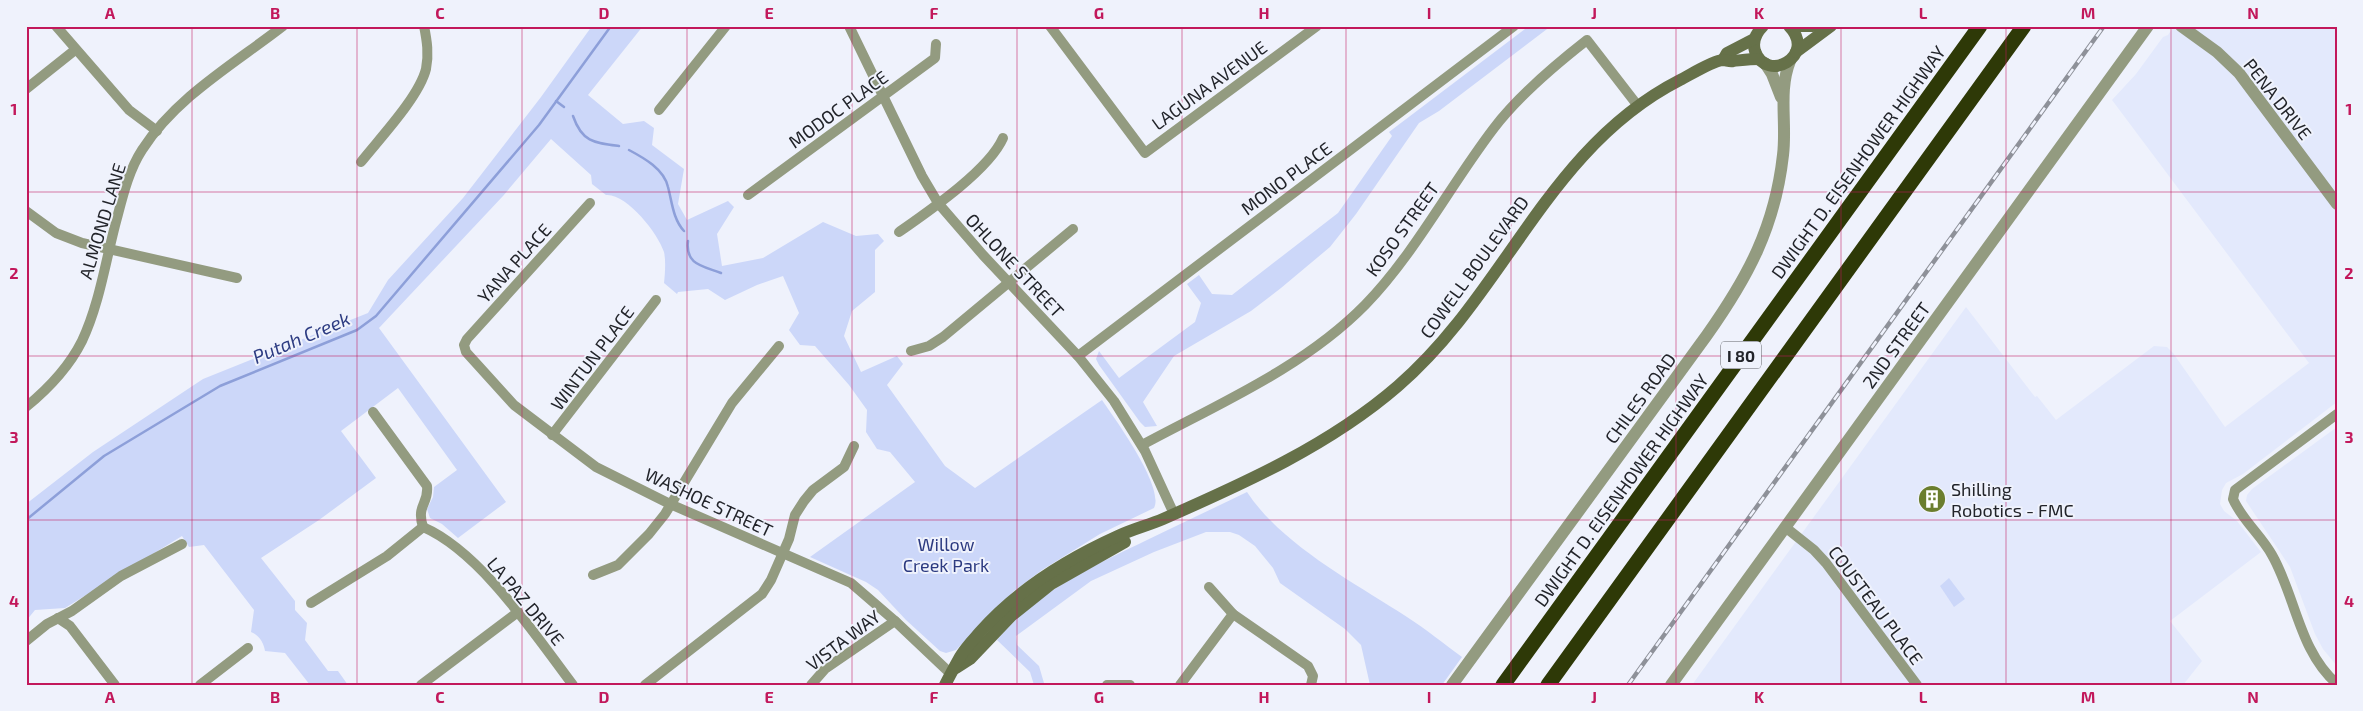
<svg xmlns="http://www.w3.org/2000/svg" width="2363" height="711" viewBox="0 0 2363 711" font-family="'Exo 2',sans-serif">
  <style>
    .built { fill: #e3e9fc }
    .green { fill: #ccd7f9 }
    .lines { fill: none; stroke-linecap: round; stroke-linejoin: round }
    .stream { stroke: #8d9fd9; stroke-width: 2.5 }
    .minor { stroke: #939b80; stroke-width: 10 }
    .tertiary { stroke: #939b80; stroke-width: 12 }
    .secondary { stroke: #667149; stroke-width: 12 }
    .motorway { stroke: #2e3907; stroke-width: 15 }
    .rail-casing { stroke: #8e9199; stroke-width: 4.5 }
    .rail { stroke: #eff2fc; stroke-width: 2.5; stroke-dasharray: 8; stroke-linecap: butt }
    .grid { fill: none; stroke: #c2185b; stroke-width: 1; stroke-opacity: 0.55 }
    .labels { text-anchor: middle; dominant-baseline: central; stroke-width: 4; stroke-linejoin: round; paint-order: stroke }
    .shield { fill: #eff2fc; stroke: #606269; stroke-width: 1 }
    .shield-label { font-size: 16px; font-weight: bold; fill: #22242a }
    .street-label { font-size: 18px; fill: #22242a; stroke: #eff2fc }
    .poi-label { font-size: 18px; fill: #22242a; stroke: #eff2fc; text-anchor: start }
    .park-label { font-size: 18px; fill: #2c3a80; stroke: #eff2fc }
    .water-label { font-size: 19px; font-style: italic; fill: #2d3c82; stroke: #eff2fc }
    .neatline { fill: none; stroke: #c2185b; stroke-width: 2 }
    .grid-label { font-size: 16px; text-anchor: middle; font-weight: bold; fill: #c2185b }
  </style>
  <rect width="100%" height="100%" fill="#eff2fc"/>
  <g class="built">
    <polygon points="2174,26 2337,26 2337,402 2243,474 2226,483 2222,490 2220,504 2224,511 2237,521 2261,552 2170,621 2202,661 2183,685 1692,685 1966,307 2035,397 2037,396 2056,420 2154,346 2167,347 2173,353 2225,427 2309,363 2112,100 2136,74 2163,37 2168,35"/>
    <polygon points="2337,427 2337,666 2323,649 2315,634 2290,567 2246,501 2247,495 2252,489"/>
  </g>
  <g class="green">
    <path d="M592,26H643L588,95L623,124L644,121L654,128L652,145L684,169L678,204L687,220L728,201L734,207L717,234L722,266L763,258L823,222L856,236L878,234L884,241L875,250V292L852,311L844,336L861,372L897,356L903,364L887,385L945,466L975,488L1102,400C1115,419 1165,487 1154,508L1100,534L1042,570L1014,591L956,650L946,653L940,651L906,620L878,590L866,582L810,557L915,482L890,452L877,449L866,432L867,410L849,385L815,346L800,345L789,330L799,313L783,276L757,285L725,300L708,289L678,292L677,294L664,283C665,274 666,261 664,252C658,233 626,193 606,195L592,184L591,175L551,139L503,196L379,328L506,502L458,538L442,524L430,518L427,509L433,497L434,487L457,470L398,388L341,431L376,478L319,520L261,558L295,601V610L307,623L305,640L328,671H338L348,685H310L285,653L265,651C264,643 259,635 251,632L254,610L204,545L189,547L182,536L65,608L35,610L26,621V504L93,452L203,379L368,313L388,280L463,198L541,97Z"/>
    <polygon points="1529,26 1551,26 1439,111 1419,123 1356,214 1330,247 1281,288 1251,311 1174,356 1143,402 1157,426 1145,427 1140,422 1099,365 1096,359 1099,351 1119,378 1195,322 1201,303 1187,284 1199,275 1212,294 1232,295 1338,213 1392,136 1389,132"/>
    <path d="M1247,492C1282,545 1353,582 1407,617C1426,629 1444,644 1462,657L1442,685H1370L1361,645L1345,629L1280,583L1273,568L1255,546L1239,535L1230,532H1206L1154,552L1091,581L1016,636L1017,645L1039,666L1044,683L1034,685L1030,672L997,640C1036,592 1093,566 1147,540C1180,524 1214,508 1247,492Z"/>
    <polygon points="1949,578 1965,599 1954,607 1940,586"/>
  </g>
  <g class="lines">
    <g class="stream">
      <polyline points="556,101 564,107"/>
      <path d="M573,116C582,142 594,143 619,146"/>
      <path d="M629,150C644,158 664,169 668,187C672,202 673,219 684,231"/>
      <path d="M688,241C685,265 703,266 721,273"/>
      <polyline points="26,520 104,456 220,386 357,330 376,316 539,125 611,26"/>
    </g>
    <g class="minor">
      <polyline points="56,26 129,110 157,131"/>
      <polyline points="849,26 922,176 938,203 983,255 1078,356 1114,401 1145,451 1174,514"/>
      <polyline points="1050,26 1145,153 1317,26"/>
      <polyline points="26,89 75,50"/>
      <polyline points="659,110 726,26"/>
      <path d="M361,162C380,138 419,97 426,69C429,54 427,41 424,26"/>
      <polyline points="748,195 935,58 936,44"/>
      <polyline points="590,203 467,339 464,345 466,352 514,405 596,467 670,504 851,583 895,621 951,674"/>
      <polyline points="26,211 56,233 82,243 237,278"/>
      <path d="M899,232C929,211 989,170 1003,138"/>
      <polyline points="911,351 929,346 943,337 1073,229"/>
      <polyline points="1078,356 1514,26"/>
      <path d="M26,407C48,389 69,367 82,341C100,303 106,258 117,218C123,195 129,170 142,150C176,97 234,64 283,26"/>
      <path d="M373,412L427,486C429,504 416,505 423,527"/>
      <path d="M2337,414L2235,490L2233,499C2242,520 2261,535 2272,555C2296,597 2299,651 2337,684"/>
      <polyline points="552,435 656,300"/>
      <path d="M1142,445C1218,404 1303,368 1365,305C1414,255 1451,184 1494,128C1519,95 1555,65 1587,40L1638,106"/>
      <path d="M423,527C481,552 535,635 573,685"/>
      <polyline points="1785,527 1814,550 1826,563 1917,685"/>
      <polyline points="593,575 618,565 649,534 665,514 732,403 779,346"/>
      <polyline points="1209,587 1233,614 1308,666 1313,676 1311,685"/>
      <polyline points="311,603 387,556 423,527"/>
      <polyline points="58,618 70,626 115,685"/>
      <polyline points="26,641 47,624 72,611 121,576 182,544"/>
      <polyline points="200,685 248,648"/>
      <polyline points="421,685 518,612"/>
      <polyline points="645,685 762,594 771,580 789,539 795,515 804,501 813,490 844,467 854,446"/>
      <polyline points="811,685 825,669 895,621"/>
      <polyline points="1107,685 1130,685"/>
      <polyline points="1180,685 1233,614"/>
    </g>
    <g class="tertiary">
      <polyline points="2181,26 2217,52 2239,73 2337,204"/>
      <polyline points="1765,63 1772,74 1781,97"/>
      <path d="M1452,685L1707,335C1748,277 1775,227 1783,155C1787,123 1778,91 1790,61"/>
      <polyline points="1671,685 2148,26"/>
    </g>
    <g class="secondary">
      <path d="M1763,26C1756,33 1752,41 1755,51C1766,84 1818,56 1789,26"/>
      <polyline points="1791,26 1813,26"/>
      <polyline points="1796,52 1831,26"/>
      <polyline points="1723,60 1727,53 1754,39"/>
      <polyline points="956,668 970,659 1011,616 1051,584 1125,542"/>
      <path d="M945,685C950,675 955,666 960,657C965,648 973,640 980,632C1018,589 1067,559 1118,536C1133,529 1149,525 1163,519C1245,483 1330,445 1398,386C1506,293 1547,148 1680,80C1690,75 1712,61 1723,60C1726,60 1730,62 1733,61C1743,60 1750,59 1759,59"/>
    </g>
    <g class="motorway">
      <polyline points="1503,685 1980,26"/>
      <polyline points="1548,685 2024,26"/>
    </g>
    <defs>
      <polyline id="rail" points="1628,685 2104,26"/>
    </defs>
    <use href="#rail" class="rail-casing"/>
    <use href="#rail" class="rail"/>
  </g>
  <path class="grid" d="M192,26V685M357,26V685M522,26V685M687,26V685M852,26V685M1017,26V685M1182,26V685M1346,26V685M1511,26V685M1676,26V685M1841,26V685M2006,26V685M2171,26V685M26,192H2337M26,356H2337M26,520H2337"/>
  <defs>
    <symbol id="building-disc" viewBox="-11 -11 22 22"><circle r="9.5" fill="#6b7e2e" stroke="#eff2fc"/><path d="M-4-6H4V6H1V3H-1V6H-4ZM-2.5-4.3h1.7v1.8h-1.7ZM.8-4.3h1.7v1.8H.8ZM-2.5-1h1.7V.8h-1.7ZM.8-1h1.7V.8H.8Z" fill="#fff"/></symbol>
  </defs>
  <g fill-rule="evenodd">
    <use href="#building-disc" x="1916" y="483" width="32" height="32"/>
  </g>
  <g class="labels">
    <rect class="shield" x="1721" y="341.5" width="40" height="27" rx="4"/>
    <g class="shield-label">
      <text x="1741" y="355">I 80</text>
    </g>
    <g class="street-label">
      <text transform="translate(1209 85) rotate(-36)">LAGUNA AVENUE</text>
      <text transform="translate(2278 99) rotate(52)">PENA DRIVE</text>
      <text transform="translate(838 109) rotate(-36)">MODOC PLACE</text>
      <text transform="translate(1858 162) rotate(-54)">DWIGHT D. EISENHOWER HIGHWAY</text>
      <text transform="translate(1286 178) rotate(-37)">MONO PLACE</text>
      <text transform="translate(102 221) rotate(-73)">ALMOND LANE</text>
      <text transform="translate(1402 229) rotate(-54)">KOSO STREET</text>
      <text transform="translate(514 263) rotate(-48)">YANA PLACE</text>
      <text transform="translate(1015 265) rotate(47)">OHLONE STREET</text>
      <text transform="translate(1474 267) rotate(-54)">COWELL BOULEVARD</text>
      <text transform="translate(1896 345) rotate(-54)">2ND STREET</text>
      <text transform="translate(592 358) rotate(-53)">WINTUN PLACE</text>
      <text transform="translate(1640 398) rotate(-54)">CHILES ROAD</text>
      <text transform="translate(1621 490) rotate(-54)">DWIGHT D. EISENHOWER HIGHWAY</text>
      <text transform="translate(709 502) rotate(25)">WASHOE STREET</text>
      <text transform="translate(526 601) rotate(50)">LA PAZ DRIVE</text>
      <text transform="translate(1876 605) rotate(53)">COUSTEAU PLACE</text>
      <text transform="translate(843 640) rotate(-37)">VISTA WAY</text>
    </g>
    <g class="poi-label">
      <text x="1951" y="489">Shilling<tspan x="1951" dy="21">Robotics - FMC</tspan></text>
    </g>
    <g class="park-label">
      <text x="946" y="544">Willow<tspan x="946" dy="21">Creek Park</tspan></text>
    </g>
    <g class="water-label">
      <text transform="translate(301 337) rotate(-23)">Putah Creek</text>
    </g>
  </g>
  <rect width="2363" height="711" fill="none" stroke="#eff2fc" stroke-width="55"/>
  <rect x="28" y="28" width="2308" height="656" class="neatline"/>
  <g class="grid-label">
    <text x="110" y="19">A</text>
    <text x="275" y="19">B</text>
    <text x="440" y="19">C</text>
    <text x="604" y="19">D</text>
    <text x="769" y="19">E</text>
    <text x="934" y="19">F</text>
    <text x="1099" y="19">G</text>
    <text x="1264" y="19">H</text>
    <text x="1429" y="19">I</text>
    <text x="1594" y="19">J</text>
    <text x="1759" y="19">K</text>
    <text x="1923" y="19">L</text>
    <text x="2088" y="19">M</text>
    <text x="2253" y="19">N</text>
    <text x="14" y="115">1</text>
    <text x="2349" y="115">1</text>
    <text x="14" y="279">2</text>
    <text x="2349" y="279">2</text>
    <text x="14" y="443">3</text>
    <text x="2349" y="443">3</text>
    <text x="14" y="607">4</text>
    <text x="2349" y="607">4</text>
    <text x="110" y="703">A</text>
    <text x="275" y="703">B</text>
    <text x="440" y="703">C</text>
    <text x="604" y="703">D</text>
    <text x="769" y="703">E</text>
    <text x="934" y="703">F</text>
    <text x="1099" y="703">G</text>
    <text x="1264" y="703">H</text>
    <text x="1429" y="703">I</text>
    <text x="1594" y="703">J</text>
    <text x="1759" y="703">K</text>
    <text x="1923" y="703">L</text>
    <text x="2088" y="703">M</text>
    <text x="2253" y="703">N</text>
  </g>
</svg>
